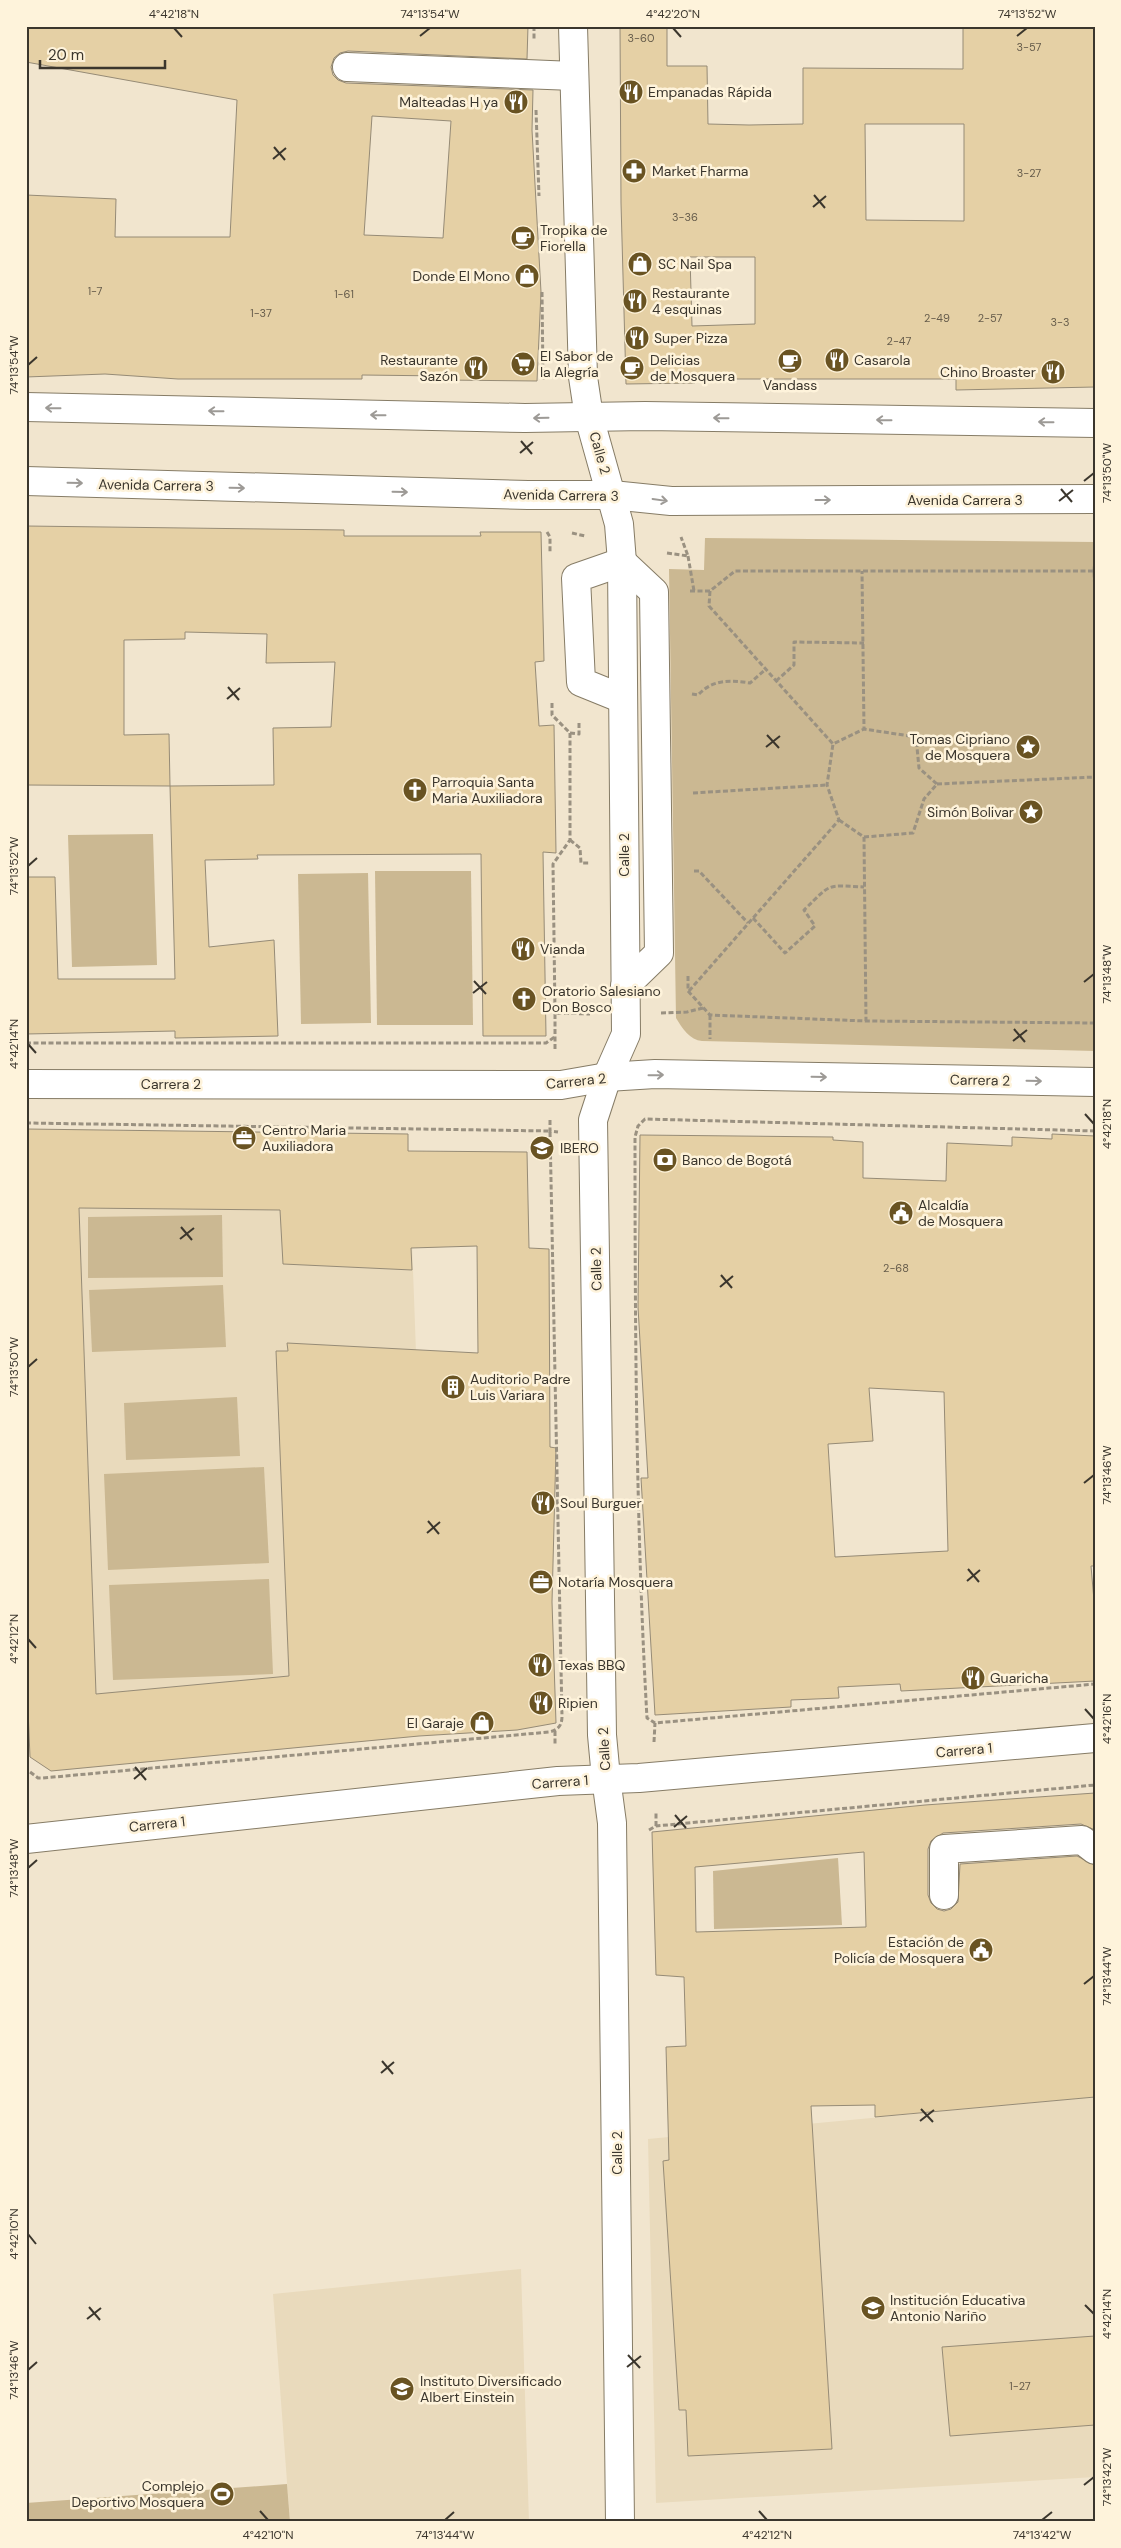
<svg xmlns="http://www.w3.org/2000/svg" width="1121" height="2548" viewBox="0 0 1121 2548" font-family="'DM Sans',sans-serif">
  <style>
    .built { fill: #e9dabc }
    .green { fill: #cbb892 }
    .building { fill: #e5d0a5; stroke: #968b76; fill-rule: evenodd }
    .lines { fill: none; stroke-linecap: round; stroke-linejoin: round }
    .minor-casing { stroke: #867c66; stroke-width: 30 }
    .major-casing { stroke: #867c66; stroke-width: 30 }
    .path { stroke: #9a9181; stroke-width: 3; stroke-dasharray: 5 2.5; stroke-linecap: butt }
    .minor { stroke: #fff; stroke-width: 28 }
    .major { stroke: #fff; stroke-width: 28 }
    .oneway { stroke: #9d9a96 }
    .ticks { fill: none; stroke: #3b362d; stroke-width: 2 }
    .labels { text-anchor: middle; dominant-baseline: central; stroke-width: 5; stroke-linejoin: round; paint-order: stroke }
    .number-label { font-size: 11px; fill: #665c4b }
    .poi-label { font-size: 14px; fill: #3b362d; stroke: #fef3db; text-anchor: start }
    .street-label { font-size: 14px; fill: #3b362d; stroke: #fef3db }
    .neatline { fill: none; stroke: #3b362d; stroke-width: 2 }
    .ticks-label { font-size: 12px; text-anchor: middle; fill: #3b362d }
  </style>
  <rect width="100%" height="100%" fill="#f1e5ce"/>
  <g class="built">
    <polygon points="54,1130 408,1134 416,1352 416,1664 419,1736 51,1771 30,1757 26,1662"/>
    <polygon points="1095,2097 1095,2477 656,2503 648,2139"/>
    <polygon points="521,2269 529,2522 290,2522 273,2294"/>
  </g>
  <g class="green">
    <path d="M705,538L1095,542V1051L702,1041C690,1040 682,1028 676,1018L669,569L704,570Z"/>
    <polygon points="153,834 157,965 72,967 68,835"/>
    <polygon points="375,871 471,871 473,1025 377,1025"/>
    <polygon points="368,873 371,1023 301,1024 298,874"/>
    <polygon points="222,1215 223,1277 88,1278 88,1217"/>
    <polygon points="223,1285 226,1347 92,1352 89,1290"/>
    <polygon points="237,1397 240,1456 126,1460 124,1403"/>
    <polygon points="264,1467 269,1563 108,1570 104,1474"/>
    <polygon points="269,1579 273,1674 113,1680 109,1585"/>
    <polygon points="838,1858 842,1925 714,1929 713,1871"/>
    <polygon points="287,2484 290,2522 26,2522 26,2503"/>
  </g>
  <g class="building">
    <path d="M26,26H528L527,59L348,51L340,53L334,58L331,67L333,75L338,80L346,83L533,90L532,130L541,292L537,381L444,380V376L362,375V379H178L105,374L26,377V195L116,199L115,237H230L237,100L26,62ZM372,116L451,121L443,238L364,235Z"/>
    <path d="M620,26H667V66H707L708,124L749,125L803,124V68L963,69V26H1095V387L956,390V379H695V383L626,384L621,203ZM865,124H964V221L866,220ZM690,257H755V324L692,326Z"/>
    <path d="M26,526L344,530V536H481L480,532H541L544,661L535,662L539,726L554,725L556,853L543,852L546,1036H483L481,854L257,855L258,859L205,860L209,947L274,940L278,1036L175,1038V1031L26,1034V877H55L58,979H175L170,786L26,785ZM185,632L267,634L266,663L335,662L331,727L273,728L274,785L170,786L169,734L124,735V640L185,639Z"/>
    <path d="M26,1129L408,1134V1151L527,1152L529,1248L549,1249L550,1447L556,1448L552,1602L556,1723L517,1730L419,1736L51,1771L30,1757L26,1662ZM79,1208L280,1210L283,1264L412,1270L411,1248L477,1246L478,1353L287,1343L288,1351H276L289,1676L96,1694Z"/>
    <path d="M1052,1134L1095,1136V1566H1091L1095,1612V1681L901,1691L900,1684L838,1687L839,1698L791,1700V1707L655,1715L641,1478H648L638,1307L640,1135L833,1137V1140L863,1142V1178L946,1181L947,1143L1012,1146V1137L1052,1139ZM869,1388L944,1392L948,1551L835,1557L828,1444L873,1441Z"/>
    <path d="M1095,1793V1830L1081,1824L943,1833L931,1841L928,1849V1895L931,1903L937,1909L944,1911L951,1909L958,1902L960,1864L1077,1856L1095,1865V2097L875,2117V2105L811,2106L832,2449L688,2456L686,2410H679L663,2161L669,2160L666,2047L686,2046L684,1977L656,1975L652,1832L925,1805ZM864,1852L866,1927L696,1932L695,1867Z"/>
    <polygon points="1095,2336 1095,2425 950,2436 942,2347"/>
  </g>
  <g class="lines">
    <defs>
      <g id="minor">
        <polyline points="573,26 583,377 589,417 619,524 622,562 626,1034 607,1077 593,1120 602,1735 606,1778 612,1823 620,2522"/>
        <polyline points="347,67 574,76"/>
        <polyline points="623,699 581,682 576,578 622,562 654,592 659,953 625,986"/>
        <polyline points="26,1084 561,1085 607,1077 655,1074 1095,1082"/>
        <polyline points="26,1839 558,1781 639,1778 1095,1738"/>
        <polyline points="944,1895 944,1849 1082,1840 1095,1850"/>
      </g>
      <g id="major">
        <polyline points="26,407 525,418 645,416 1095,423"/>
        <polyline points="26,481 528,495 612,495 671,501 1095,499"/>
      </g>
    </defs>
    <use href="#minor" class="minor-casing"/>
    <use href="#major" class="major-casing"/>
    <g class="path">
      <polyline points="534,26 534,39"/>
      <polyline points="536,110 539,196"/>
      <polyline points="542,292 543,378 548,377"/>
      <polyline points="547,532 550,537 550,552"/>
      <polyline points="572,533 585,536"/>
      <polyline points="667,553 688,556 681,537"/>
      <polyline points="688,556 694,591"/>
      <polyline points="1094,571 1095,559"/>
      <polyline points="690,591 710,591 735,571 1094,571 1095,594"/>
      <polyline points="710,591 709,606 833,744 864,729 862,571"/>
      <polyline points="776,681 794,665 794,642 864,643"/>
      <path d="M692,694L698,695C713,679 730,680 750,683L766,669"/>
      <polyline points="552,703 552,715 570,733 570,840 553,864 555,1013"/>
      <polyline points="570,733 579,734 579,721"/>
      <polyline points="937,784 1095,777"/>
      <polyline points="693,793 827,785"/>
      <polyline points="839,820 864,837 866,1021"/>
      <polyline points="864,837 913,833 924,799 937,784 919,768 916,737 864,729"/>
      <polyline points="570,840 580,848 581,863 590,863"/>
      <polyline points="694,871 699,871 748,923"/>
      <path d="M753,918L785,953L815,926L804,910C832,883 825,885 864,887"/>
      <polyline points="688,976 688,991 710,1015 866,1021 1095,1023"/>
      <polyline points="689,991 839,820 827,785 833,744"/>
      <polyline points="661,1013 687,1012 703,1008"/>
      <polyline points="710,1015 710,1039"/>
      <polyline points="26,1043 546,1043 556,1036"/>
      <polyline points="555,1049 555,1013 590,1014"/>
      <polyline points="550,1120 550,1131 558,1132"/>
      <path d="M26,1123L550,1131L562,1716C562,1726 558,1730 549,1732L43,1778H38L26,1769"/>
      <path d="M1095,1131L645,1119L638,1126L635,1137C635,1330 636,1524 647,1718L655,1723L1095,1684"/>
      <polyline points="555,1731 555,1745"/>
      <polyline points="654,1742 655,1723"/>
      <polyline points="656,1826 656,1813"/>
      <polyline points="649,1830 656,1826 1095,1785"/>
    </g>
    <use href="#minor" class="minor"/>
    <use href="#major" class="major"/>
  </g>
  <defs><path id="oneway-shaft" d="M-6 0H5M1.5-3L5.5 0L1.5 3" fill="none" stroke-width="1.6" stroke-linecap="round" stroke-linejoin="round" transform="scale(1.25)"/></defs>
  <g class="oneway">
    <use href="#oneway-shaft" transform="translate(53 408) rotate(-179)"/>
    <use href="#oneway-shaft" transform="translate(216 411) rotate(-179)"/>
    <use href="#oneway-shaft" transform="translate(378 415) rotate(-179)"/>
    <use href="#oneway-shaft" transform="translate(541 418) rotate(179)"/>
    <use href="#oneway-shaft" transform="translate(721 418) rotate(-179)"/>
    <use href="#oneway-shaft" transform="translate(884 420) rotate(-179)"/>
    <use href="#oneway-shaft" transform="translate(1046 422) rotate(-179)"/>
    <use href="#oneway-shaft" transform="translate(75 483) rotate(1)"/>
    <use href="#oneway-shaft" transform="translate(237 488) rotate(1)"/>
    <use href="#oneway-shaft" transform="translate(400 492) rotate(1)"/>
    <use href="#oneway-shaft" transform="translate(660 500) rotate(8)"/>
    <use href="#oneway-shaft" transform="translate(823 500)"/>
    <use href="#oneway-shaft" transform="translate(656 1075) rotate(-1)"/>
    <use href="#oneway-shaft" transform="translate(819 1077) rotate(1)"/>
    <use href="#oneway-shaft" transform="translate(1034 1081) rotate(1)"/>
  </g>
  <path class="ticks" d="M174,28L182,37M673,28L681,37M420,36L430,28M1017,36L1027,28M274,147L285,160M273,159L286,148M814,195L825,208M813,207L826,196M28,365L37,357M521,441L532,454M520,453L533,442M1084,481L1094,473M1061,489L1072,502M1059,501L1073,490M228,687L239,700M227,699L240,688M767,735L779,748M766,747L780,736M28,866L37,858M474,981L486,994M1084,982L1094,974M473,993L487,982M1014,1029L1025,1042M1013,1041L1027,1030M28,1044L36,1053M1085,1114L1094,1124M181,1227L192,1240M180,1239L194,1228M721,1275L732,1288M720,1287L733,1276M28,1367L37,1359M1084,1483L1094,1475M428,1521L439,1534M427,1533L440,1522M968,1569L979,1582M967,1581L980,1570M28,1639L36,1648M1085,1709L1094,1719M135,1767L146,1780M134,1779L147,1768M675,1815L686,1828M674,1827L687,1816M28,1868L37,1860M1084,1984L1094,1976M382,2061L393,2074M381,2073L394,2062M921,2109L933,2122M920,2121L934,2110M28,2234L36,2244M1085,2305L1094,2314M89,2307L100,2320M87,2319L101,2308M628,2355L640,2368M627,2367L641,2356M28,2370L37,2362M1084,2485L1094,2477M260,2511L268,2520M759,2511L767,2520M445,2520L454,2512M1042,2520L1052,2512"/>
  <defs>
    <symbol id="restaurant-disc" viewBox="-11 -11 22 22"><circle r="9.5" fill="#695322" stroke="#fef3db"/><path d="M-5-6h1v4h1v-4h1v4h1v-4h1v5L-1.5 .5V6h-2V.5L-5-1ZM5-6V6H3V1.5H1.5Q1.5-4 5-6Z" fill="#fff"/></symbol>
    <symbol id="pharmacy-disc" viewBox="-11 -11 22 22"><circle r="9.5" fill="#695322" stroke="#fef3db"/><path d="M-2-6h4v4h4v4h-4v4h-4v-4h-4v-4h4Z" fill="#fff"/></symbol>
    <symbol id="cafe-disc" viewBox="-11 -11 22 22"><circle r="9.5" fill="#695322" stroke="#fef3db"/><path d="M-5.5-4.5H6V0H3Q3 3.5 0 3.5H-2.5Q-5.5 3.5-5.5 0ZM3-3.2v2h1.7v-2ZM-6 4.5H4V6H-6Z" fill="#fff"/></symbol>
    <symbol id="shop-disc" viewBox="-11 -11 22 22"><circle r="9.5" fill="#695322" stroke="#fef3db"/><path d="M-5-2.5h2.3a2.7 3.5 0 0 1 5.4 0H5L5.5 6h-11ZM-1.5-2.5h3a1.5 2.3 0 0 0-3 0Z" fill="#fff"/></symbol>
    <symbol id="supermarket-disc" viewBox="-11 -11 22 22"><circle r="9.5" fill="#695322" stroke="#fef3db"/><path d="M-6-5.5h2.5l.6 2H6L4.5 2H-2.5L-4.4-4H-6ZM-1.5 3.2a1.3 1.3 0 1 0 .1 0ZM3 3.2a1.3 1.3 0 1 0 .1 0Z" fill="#fff"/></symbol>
    <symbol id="sight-disc" viewBox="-11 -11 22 22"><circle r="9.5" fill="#695322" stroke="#fef3db"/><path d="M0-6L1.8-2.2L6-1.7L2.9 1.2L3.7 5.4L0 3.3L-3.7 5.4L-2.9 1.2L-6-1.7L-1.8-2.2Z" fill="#fff"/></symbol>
    <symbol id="church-disc" viewBox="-11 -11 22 22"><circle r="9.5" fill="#695322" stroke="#fef3db"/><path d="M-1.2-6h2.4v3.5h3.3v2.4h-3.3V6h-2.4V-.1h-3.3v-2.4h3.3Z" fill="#fff"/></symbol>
    <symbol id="office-disc" viewBox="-11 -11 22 22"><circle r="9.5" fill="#695322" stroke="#fef3db"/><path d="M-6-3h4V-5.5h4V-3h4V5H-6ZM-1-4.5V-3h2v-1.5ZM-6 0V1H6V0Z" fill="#fff"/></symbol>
    <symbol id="university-disc" viewBox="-11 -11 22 22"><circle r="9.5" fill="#695322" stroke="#fef3db"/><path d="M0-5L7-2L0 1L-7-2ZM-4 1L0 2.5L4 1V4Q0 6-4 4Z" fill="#fff"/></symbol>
    <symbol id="bank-disc" viewBox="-11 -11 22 22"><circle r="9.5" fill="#695322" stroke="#fef3db"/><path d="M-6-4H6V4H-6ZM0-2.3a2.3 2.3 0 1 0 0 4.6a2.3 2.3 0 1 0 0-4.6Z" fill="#fff"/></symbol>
    <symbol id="civic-disc" viewBox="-11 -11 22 22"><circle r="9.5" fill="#695322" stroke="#fef3db"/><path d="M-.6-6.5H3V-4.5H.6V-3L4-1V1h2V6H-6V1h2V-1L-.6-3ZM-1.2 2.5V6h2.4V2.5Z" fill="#fff"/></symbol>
    <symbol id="building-disc" viewBox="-11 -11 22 22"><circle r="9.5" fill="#695322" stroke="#fef3db"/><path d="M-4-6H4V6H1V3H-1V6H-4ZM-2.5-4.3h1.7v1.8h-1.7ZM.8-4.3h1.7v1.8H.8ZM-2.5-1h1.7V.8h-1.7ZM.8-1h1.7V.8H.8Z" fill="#fff"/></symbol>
    <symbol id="school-disc" viewBox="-11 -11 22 22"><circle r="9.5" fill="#695322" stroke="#fef3db"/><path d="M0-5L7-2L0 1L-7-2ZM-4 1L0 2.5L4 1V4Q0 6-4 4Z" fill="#fff"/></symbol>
    <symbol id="stadium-disc" viewBox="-11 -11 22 22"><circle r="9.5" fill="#695322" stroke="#fef3db"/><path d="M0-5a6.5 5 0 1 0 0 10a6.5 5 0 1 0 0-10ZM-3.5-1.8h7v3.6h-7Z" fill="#fff"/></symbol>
  </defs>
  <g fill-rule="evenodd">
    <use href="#restaurant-disc" x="617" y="78" width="28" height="28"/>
    <use href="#restaurant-disc" x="502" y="88" width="28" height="28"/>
    <use href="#pharmacy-disc" x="620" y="157" width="28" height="28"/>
    <use href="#cafe-disc" x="509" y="224" width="28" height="28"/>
    <use href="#shop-disc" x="626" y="250" width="28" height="28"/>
    <use href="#shop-disc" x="513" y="262" width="28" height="28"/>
    <use href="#restaurant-disc" x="621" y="287" width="28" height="28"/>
    <use href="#restaurant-disc" x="623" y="324" width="28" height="28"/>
    <use href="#restaurant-disc" x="823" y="346" width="28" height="28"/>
    <use href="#cafe-disc" x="776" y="347" width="28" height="28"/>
    <use href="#supermarket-disc" x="509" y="350" width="28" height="28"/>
    <use href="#restaurant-disc" x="462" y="354" width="28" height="28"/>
    <use href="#cafe-disc" x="618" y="354" width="28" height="28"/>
    <use href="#restaurant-disc" x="1039" y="358" width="28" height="28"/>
    <use href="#sight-disc" x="1014" y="733" width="28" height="28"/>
    <use href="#church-disc" x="401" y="776" width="28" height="28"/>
    <use href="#sight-disc" x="1017" y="798" width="28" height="28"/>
    <use href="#restaurant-disc" x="509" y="935" width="28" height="28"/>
    <use href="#church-disc" x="510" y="985" width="28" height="28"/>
    <use href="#office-disc" x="230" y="1124" width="28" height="28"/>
    <use href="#university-disc" x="528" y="1134" width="28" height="28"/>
    <use href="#bank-disc" x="651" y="1146" width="28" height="28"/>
    <use href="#civic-disc" x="887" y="1199" width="28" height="28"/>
    <use href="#building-disc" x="439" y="1373" width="28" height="28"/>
    <use href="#restaurant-disc" x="529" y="1489" width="28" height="28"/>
    <use href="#office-disc" x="527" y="1568" width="28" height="28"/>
    <use href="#restaurant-disc" x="526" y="1651" width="28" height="28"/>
    <use href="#restaurant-disc" x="959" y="1664" width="28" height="28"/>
    <use href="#restaurant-disc" x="527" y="1689" width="28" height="28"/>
    <use href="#shop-disc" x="468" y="1709" width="28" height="28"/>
    <use href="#civic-disc" x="967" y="1936" width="28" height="28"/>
    <use href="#school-disc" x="859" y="2294" width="28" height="28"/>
    <use href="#school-disc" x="388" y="2375" width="28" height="28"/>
    <use href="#stadium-disc" x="208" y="2480" width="28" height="28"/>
  </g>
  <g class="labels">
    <g class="number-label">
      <text x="641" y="38">3-60</text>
      <text x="1029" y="47">3-57</text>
      <text x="1029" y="173">3-27</text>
      <text x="685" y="217">3-36</text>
      <text x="95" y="291">1-7</text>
      <text x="344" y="294">1-61</text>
      <text x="261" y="313">1-37</text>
      <text x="937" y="318">2-49</text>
      <text x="990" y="318">2-57</text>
      <text x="1060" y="322">3-3</text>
      <text x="899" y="341">2-47</text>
      <text x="896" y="1268">2-68</text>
      <text x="1020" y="2386">1-27</text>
    </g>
    <g class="poi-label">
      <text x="648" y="92">Empanadas Rápida</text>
      <text x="498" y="102" text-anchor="end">Malteadas H ya</text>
      <text x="652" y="171">Market Fharma</text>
      <text x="540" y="230">Tropika de<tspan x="540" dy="16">Fiorella</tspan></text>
      <text x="658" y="264">SC Nail Spa</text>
      <text x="510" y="276" text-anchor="end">Donde El Mono</text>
      <text x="652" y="293">Restaurante<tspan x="652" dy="16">4 esquinas</tspan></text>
      <text x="654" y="338">Super Pizza</text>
      <text x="540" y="356">El Sabor de<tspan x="540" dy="16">la Alegría</tspan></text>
      <text x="458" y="360" text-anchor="end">Restaurante<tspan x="458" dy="16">Sazón</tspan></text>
      <text x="650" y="360">Delicias<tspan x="650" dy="16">de Mosquera</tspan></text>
      <text x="854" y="360">Casarola</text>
      <text x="1036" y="372" text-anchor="end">Chino Broaster</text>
      <text x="790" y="385" text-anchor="middle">Vandass</text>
      <text x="1010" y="739" text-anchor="end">Tomas Cipriano<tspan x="1010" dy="16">de Mosquera</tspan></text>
      <text x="432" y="782">Parroquia Santa<tspan x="432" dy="16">Maria Auxiliadora</tspan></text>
      <text x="1014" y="812" text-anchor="end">Simón Bolivar</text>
      <text x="540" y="949">Vianda</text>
      <text x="542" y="991">Oratorio Salesiano<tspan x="542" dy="16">Don Bosco</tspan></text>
      <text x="262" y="1130">Centro Maria<tspan x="262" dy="16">Auxiliadora</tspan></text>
      <text x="560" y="1148">IBERO</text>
      <text x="682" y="1160">Banco de Bogotá</text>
      <text x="918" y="1205">Alcaldía<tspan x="918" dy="16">de Mosquera</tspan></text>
      <text x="470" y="1379">Auditorio Padre<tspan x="470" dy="16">Luis Variara</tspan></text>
      <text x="560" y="1503">Soul Burguer</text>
      <text x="558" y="1582">Notaría Mosquera</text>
      <text x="558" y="1665">Texas BBQ</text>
      <text x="990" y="1678">Guaricha</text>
      <text x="558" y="1703">Ripien</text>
      <text x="464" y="1723" text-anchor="end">El Garaje</text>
      <text x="964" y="1942" text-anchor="end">Estación de<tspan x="964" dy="16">Policía de Mosquera</tspan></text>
      <text x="890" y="2300">Institución Educativa<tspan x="890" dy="16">Antonio Nariño</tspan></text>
      <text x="420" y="2381">Instituto Diversificado<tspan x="420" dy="16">Albert Einstein</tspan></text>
      <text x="204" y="2486" text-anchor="end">Complejo<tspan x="204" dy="16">Deportivo Mosquera</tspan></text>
    </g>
    <g class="street-label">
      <text transform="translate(600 453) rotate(74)">Calle 2</text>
      <text transform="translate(156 485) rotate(1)">Avenida Carrera 3</text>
      <text transform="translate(561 495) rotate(1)">Avenida Carrera 3</text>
      <text x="965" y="500">Avenida Carrera 3</text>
      <text transform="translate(624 855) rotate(-90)">Calle 2</text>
      <text transform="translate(980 1080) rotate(1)">Carrera 2</text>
      <text transform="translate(576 1081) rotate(-6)">Carrera 2</text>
      <text x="171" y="1084">Carrera 2</text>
      <text transform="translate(596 1269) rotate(-91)">Calle 2</text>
      <text transform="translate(604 1749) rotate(-93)">Calle 2</text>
      <text transform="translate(964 1750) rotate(-5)">Carrera 1</text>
      <text transform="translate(560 1782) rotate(-4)">Carrera 1</text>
      <text transform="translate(157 1824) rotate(-6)">Carrera 1</text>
      <text transform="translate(617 2153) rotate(-90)">Calle 2</text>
    </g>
  </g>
  <rect width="1121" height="2548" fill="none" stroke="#fef3db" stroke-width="55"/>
  <path d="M40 60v8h125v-8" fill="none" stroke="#3b362d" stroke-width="2.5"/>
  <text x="48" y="60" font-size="15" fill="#3b362d" stroke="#fef3db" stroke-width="4" paint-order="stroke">20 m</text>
  <rect x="28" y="28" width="1066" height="2492" class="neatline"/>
  <g class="ticks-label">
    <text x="174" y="18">4°42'18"N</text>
    <text x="430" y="18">74°13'54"W</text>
    <text x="673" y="18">4°42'20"N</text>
    <text x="1027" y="18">74°13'52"W</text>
    <text transform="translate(14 365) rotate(-90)" y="4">74°13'54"W</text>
    <text transform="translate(1107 473) rotate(-90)" y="4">74°13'50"W</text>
    <text transform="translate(14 866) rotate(-90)" y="4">74°13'52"W</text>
    <text transform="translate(1107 974) rotate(-90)" y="4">74°13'48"W</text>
    <text transform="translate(14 1044) rotate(-90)" y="4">4°42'14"N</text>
    <text transform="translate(1107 1124) rotate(-90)" y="4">4°42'18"N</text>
    <text transform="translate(14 1367) rotate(-90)" y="4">74°13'50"W</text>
    <text transform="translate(1107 1475) rotate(-90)" y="4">74°13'46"W</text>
    <text transform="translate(14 1639) rotate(-90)" y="4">4°42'12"N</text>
    <text transform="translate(1107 1719) rotate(-90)" y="4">4°42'16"N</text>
    <text transform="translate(14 1868) rotate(-90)" y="4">74°13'48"W</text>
    <text transform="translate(1107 1976) rotate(-90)" y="4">74°13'44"W</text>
    <text transform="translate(14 2234) rotate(-90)" y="4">4°42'10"N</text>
    <text transform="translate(1107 2314) rotate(-90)" y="4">4°42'14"N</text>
    <text transform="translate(14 2370) rotate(-90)" y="4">74°13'46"W</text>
    <text transform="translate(1107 2477) rotate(-90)" y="4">74°13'42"W</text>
    <text x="268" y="2539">4°42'10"N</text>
    <text x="445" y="2539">74°13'44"W</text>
    <text x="767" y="2539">4°42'12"N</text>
    <text x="1042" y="2539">74°13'42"W</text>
  </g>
</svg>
